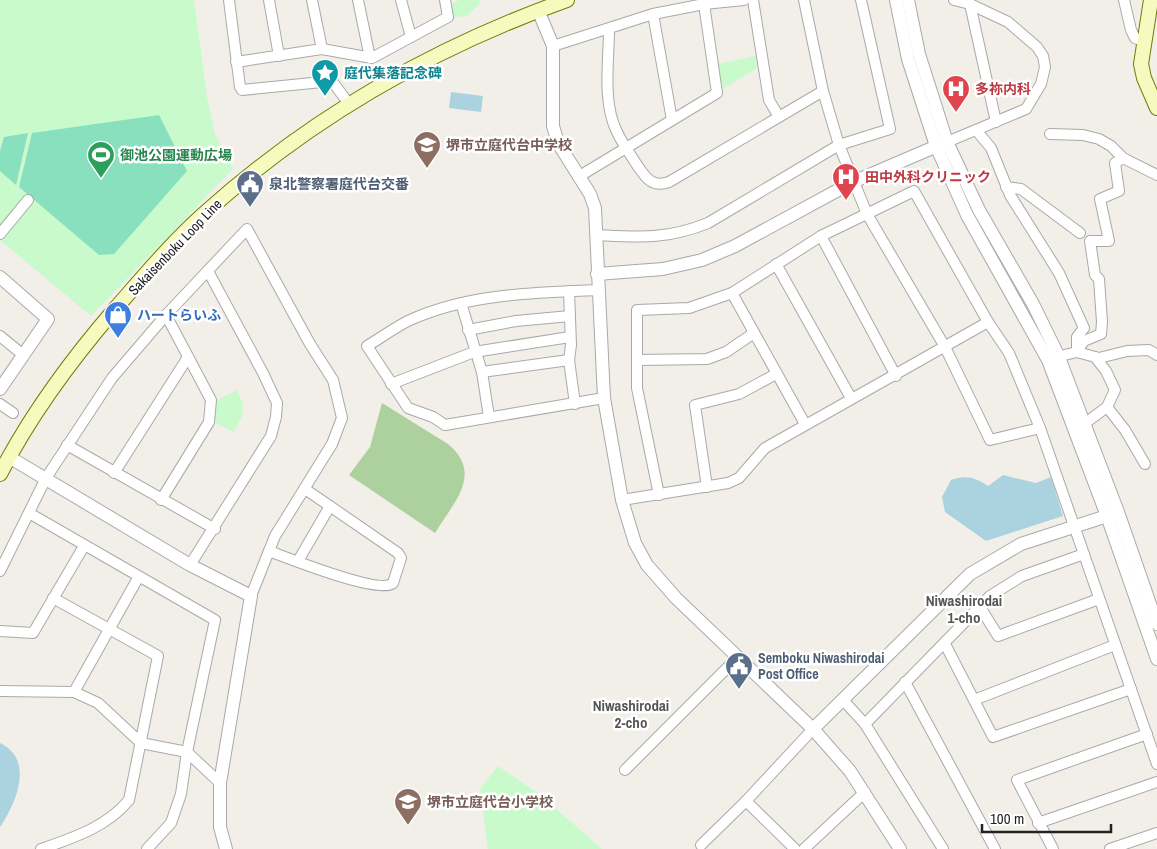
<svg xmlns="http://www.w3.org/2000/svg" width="1157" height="849" viewBox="0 0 1157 849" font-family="'Archivo Narrow','Noto Sans JP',sans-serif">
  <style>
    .forest { fill: #add19e }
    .park { fill: #c8facc }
    .pitch { fill: #88e0be }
    .water { fill: #aad3df }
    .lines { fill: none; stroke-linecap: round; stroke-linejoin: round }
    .minor-casing { stroke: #a9a9a9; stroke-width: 12 }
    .tertiary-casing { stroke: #a9a9a9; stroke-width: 14 }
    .secondary-casing { stroke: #707d05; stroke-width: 16 }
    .minor { stroke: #fff; stroke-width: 10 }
    .tertiary { stroke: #fff; stroke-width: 12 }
    .secondary { stroke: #f7fabf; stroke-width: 14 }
    .labels { text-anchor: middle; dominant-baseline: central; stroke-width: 5; stroke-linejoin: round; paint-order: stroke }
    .culture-label { font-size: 14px; font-weight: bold; fill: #0d838f; stroke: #fff; text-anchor: start }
    .health-label { font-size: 14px; font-weight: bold; fill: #be3a42; stroke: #fff; text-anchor: start }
    .education-label { font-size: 14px; font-weight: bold; fill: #785e54; stroke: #fff; text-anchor: start }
    .leisure-label { font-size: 14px; font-weight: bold; fill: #27864d; stroke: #fff; text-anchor: start }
    .service-label { font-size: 14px; font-weight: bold; fill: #4e5e75; stroke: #fff; text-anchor: start }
    .street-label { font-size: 14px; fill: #222; stroke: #fff }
    .shop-label { font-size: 14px; font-weight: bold; fill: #366cbe; stroke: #fff; text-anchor: start }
    .neighbourhood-label { font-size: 15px; font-weight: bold; fill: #555; stroke: #fff }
  </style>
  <rect width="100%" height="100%" fill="#f2efe9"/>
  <path class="forest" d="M382,403L448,444C484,474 453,503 435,533L349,475L370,447Z"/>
  <g class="park">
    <polygon points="0,0 194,0 207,97 215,134 233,169 91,316 0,240"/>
    <polygon points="459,0 479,0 479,4 467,16 453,17 452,4"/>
    <polygon points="756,56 757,68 721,90 717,64"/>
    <path d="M237,390C246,409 245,414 233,432L214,422L215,401Z"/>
    <polygon points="498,766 539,794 602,849 488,849 480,789"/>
  </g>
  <g class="pitch">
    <polygon points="159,115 187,171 114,254 99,255 19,187 32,133"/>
    <polygon points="28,133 16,185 0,171 0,151 4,137"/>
  </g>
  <g class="water">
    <polygon points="451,92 483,96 481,112 449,108"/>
    <path d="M1003,475L1036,483L1051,477L1063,516L986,541L945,512L942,497L951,480C966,475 975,477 988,486Z"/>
    <path d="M0,743C35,760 16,803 0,827Z"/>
  </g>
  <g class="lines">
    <defs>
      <g id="minor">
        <polyline points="229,0 240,87 242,90 332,81 349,104"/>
        <polyline points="269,0 279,56"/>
        <polyline points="312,0 322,49"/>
        <polyline points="358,0 370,58"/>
        <polyline points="401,0 411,37"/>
        <polyline points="753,0 769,100 779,117"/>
        <polyline points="804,0 823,91 839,145 867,214 945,347 990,440 1040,428"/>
        <polyline points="1124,0 1131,30 1135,38 1145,42"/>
        <polyline points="970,4 996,122"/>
        <polyline points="653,14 672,120"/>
        <path d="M609,29C609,61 602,102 617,132C622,143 630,154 637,165C646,178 652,188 669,182L823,91"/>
        <polyline points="553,46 653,14 704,4"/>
        <polyline points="236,62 322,49 372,58 448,17 445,0"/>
        <polyline points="976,130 991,148 1010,195 1059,273 1084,328 1077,337 1077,352"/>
        <polyline points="1050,134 1083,135 1099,139 1111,146 1123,158 1157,175"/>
        <polyline points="947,142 1026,109 1041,84 1045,67 1043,56 1037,47 1008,22 970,4 954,0"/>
        <polyline points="578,177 717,93 704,4 744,0"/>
        <polyline points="1006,187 1021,189 1080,233"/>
        <polyline points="0,234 28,200"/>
        <path d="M596,235C639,237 666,240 708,223L839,145L890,129L861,0"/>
        <polyline points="821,236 896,376"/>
        <polyline points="776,264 851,398"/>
        <path d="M599,290C535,293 470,293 410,320C395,327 381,338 367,346L408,408L433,417L445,425L604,398"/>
        <polyline points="569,291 571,345 569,360 575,404"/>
        <polyline points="732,293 805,424"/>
        <polyline points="461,303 482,372 489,417"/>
        <polyline points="468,330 516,321 570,316"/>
        <polyline points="0,336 22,354"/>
        <polyline points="1077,351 1084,341 1101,334 1102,322 1099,279 1095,275 1090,241 1109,241 1100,199 1119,191 1115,163 1123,158"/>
        <polyline points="1095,357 1106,371 1115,390 1107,407"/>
        <polyline points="1052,358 1077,352 1099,358 1127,351 1149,350 1157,355"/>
        <polyline points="637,360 707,359 726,352 754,333"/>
        <polyline points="482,372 569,360"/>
        <polyline points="391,384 474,352 570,337"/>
        <polyline points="0,404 13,413"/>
        <polyline points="1084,424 1107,407 1125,430 1145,464"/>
        <polyline points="67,445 215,529"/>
        <polyline points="114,473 188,357"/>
        <polyline points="707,487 695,405 739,394 776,374"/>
        <polyline points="659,495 637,388 637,310 689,308 732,293 821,236 914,191 988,322 1009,353 1040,428 1157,764"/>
        <polyline points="161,500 209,422 211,400 166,315"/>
        <polyline points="622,500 728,483 739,478 765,448 988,322"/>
        <polyline points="29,513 215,620 187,752 181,794 171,823 147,849"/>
        <path d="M269,551C288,558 380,595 393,583L401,558L398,553L305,489"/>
        <polyline points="298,561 330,506"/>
        <polyline points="190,565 271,436 276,417 277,403 263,373 208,271"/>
        <polyline points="0,571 46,478 112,378 166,315 247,229 310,344 333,380 342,418 332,444 275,536 251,596"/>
        <polyline points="980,607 998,636 1099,599"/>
        <polyline points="0,631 33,633 84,546"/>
        <polyline points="945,644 993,737 1131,689"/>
        <polyline points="905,682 995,849"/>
        <polyline points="0,691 74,692 98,703 141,743 187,752 220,783"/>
        <polyline points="74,692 138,578"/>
        <polyline points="974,700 1115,645"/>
        <polyline points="844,701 865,724 943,849"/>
        <polyline points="865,724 990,596 1022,576 1084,554"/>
        <polyline points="625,770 738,657"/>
        <polyline points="746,801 795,849"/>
        <polyline points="1038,823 1157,782"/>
        <polyline points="701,845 746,801 813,729"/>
        <path d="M41,849C73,838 107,827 129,800L158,656L53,598"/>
        <polyline points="804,849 865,792"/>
        <polyline points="1053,849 1017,780 1147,734"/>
        <polyline points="1110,849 1157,833"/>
      </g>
      <g id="tertiary">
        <polyline points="896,0 908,59 936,146 967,215 1048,360 1107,516 1157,659"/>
        <polyline points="908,0 919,54 947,142 979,210 1033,304 1058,355 1118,512 1157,624"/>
        <polyline points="538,10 553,46 553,126 558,143 590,194 595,208 604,398 622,500 635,543 647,565 676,598 813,729 850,771 900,849"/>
        <polyline points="597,274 663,269 702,260 735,246 853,182 944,143"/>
        <polyline points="0,277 48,319 0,389"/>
        <polyline points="9,457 190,565 251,596 220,783 220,827 226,849"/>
        <polyline points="813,729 970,574 1021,544 1113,514"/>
      </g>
      <g id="secondary">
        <polyline points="1151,0 1141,64 1144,78 1157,108"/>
        <path d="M0,474C31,414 71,360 115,309C144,276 173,241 206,212C311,118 435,47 567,0"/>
      </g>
    </defs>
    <use href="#minor" class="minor-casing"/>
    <use href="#tertiary" class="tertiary-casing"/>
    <use href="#secondary" class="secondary-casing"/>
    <use href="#minor" class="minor"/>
    <use href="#tertiary" class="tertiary"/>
    <use href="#secondary" class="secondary"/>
  </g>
  <defs>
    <symbol id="sight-pin" viewBox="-11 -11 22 30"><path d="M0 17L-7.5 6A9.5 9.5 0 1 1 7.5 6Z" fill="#0f9aa8" stroke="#fff"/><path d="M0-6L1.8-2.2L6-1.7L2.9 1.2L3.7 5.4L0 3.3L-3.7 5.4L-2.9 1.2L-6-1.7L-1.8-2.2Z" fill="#fff"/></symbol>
    <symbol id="hospital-pin" viewBox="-11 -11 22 30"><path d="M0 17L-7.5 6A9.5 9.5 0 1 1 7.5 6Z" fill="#e0444e" stroke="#fff"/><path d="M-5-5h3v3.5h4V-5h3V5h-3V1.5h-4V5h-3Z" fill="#fff"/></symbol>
    <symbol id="school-pin" viewBox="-11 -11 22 30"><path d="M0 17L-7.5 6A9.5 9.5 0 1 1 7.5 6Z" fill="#8d6e63" stroke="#fff"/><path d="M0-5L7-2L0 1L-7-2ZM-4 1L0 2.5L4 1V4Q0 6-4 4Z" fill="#fff"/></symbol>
    <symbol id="stadium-pin" viewBox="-11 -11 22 30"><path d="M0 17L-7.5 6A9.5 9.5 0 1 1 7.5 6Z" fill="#2e9e5b" stroke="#fff"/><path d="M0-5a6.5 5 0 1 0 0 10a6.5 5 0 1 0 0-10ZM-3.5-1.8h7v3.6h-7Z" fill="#fff"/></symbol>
    <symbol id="civic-pin" viewBox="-11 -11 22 30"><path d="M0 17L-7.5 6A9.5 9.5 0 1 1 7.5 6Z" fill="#5c6f8a" stroke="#fff"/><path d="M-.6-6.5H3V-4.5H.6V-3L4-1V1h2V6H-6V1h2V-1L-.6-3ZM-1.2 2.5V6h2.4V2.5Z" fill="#fff"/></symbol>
    <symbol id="shop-pin" viewBox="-11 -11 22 30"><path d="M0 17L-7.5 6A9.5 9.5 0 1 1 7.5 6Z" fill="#3f7fe0" stroke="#fff"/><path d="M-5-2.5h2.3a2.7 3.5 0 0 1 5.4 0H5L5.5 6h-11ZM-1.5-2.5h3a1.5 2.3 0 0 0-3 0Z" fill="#fff"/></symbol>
  </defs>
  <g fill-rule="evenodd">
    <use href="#sight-pin" x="309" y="57" width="32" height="43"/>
    <use href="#hospital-pin" x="940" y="73" width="32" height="43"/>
    <use href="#school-pin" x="411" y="129" width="32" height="43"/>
    <use href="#stadium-pin" x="85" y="139" width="32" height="43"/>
    <use href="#hospital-pin" x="830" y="161" width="32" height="43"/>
    <use href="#civic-pin" x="234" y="168" width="32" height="43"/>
    <use href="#shop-pin" x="102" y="299" width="32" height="43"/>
    <use href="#civic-pin" x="723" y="650" width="32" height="43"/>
    <use href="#school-pin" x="392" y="786" width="32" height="43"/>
  </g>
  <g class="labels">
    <g class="culture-label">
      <text x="344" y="73">庭代集落記念碑</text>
    </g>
    <g class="health-label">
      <text x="975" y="89">多祢内科</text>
      <text x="865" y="177">田中外科クリニック</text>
    </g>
    <g class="education-label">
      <text x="446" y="145">堺市立庭代台中学校</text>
      <text x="427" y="802">堺市立庭代台小学校</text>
    </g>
    <g class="leisure-label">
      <text x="120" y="155">御池公園運動広場</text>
    </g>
    <g class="service-label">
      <text x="269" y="184">泉北警察署庭代台交番</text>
      <text x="758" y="658">Semboku Niwashirodai<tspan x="758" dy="16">Post Office</tspan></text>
    </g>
    <g class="street-label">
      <text transform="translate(175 247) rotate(-46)">Sakaisenboku Loop Line</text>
    </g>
    <g class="shop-label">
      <text x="137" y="315">ハートらいふ</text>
    </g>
    <g class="neighbourhood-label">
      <text x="964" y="600">Niwashirodai<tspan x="964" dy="17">1-cho</tspan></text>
      <text x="631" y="705">Niwashirodai<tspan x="631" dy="17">2-cho</tspan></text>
    </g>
  </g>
  <path d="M982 824v8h129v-8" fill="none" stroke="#222222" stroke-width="2.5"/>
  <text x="990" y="824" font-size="15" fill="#222222" stroke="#ffffff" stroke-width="4" paint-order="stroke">100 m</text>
</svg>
